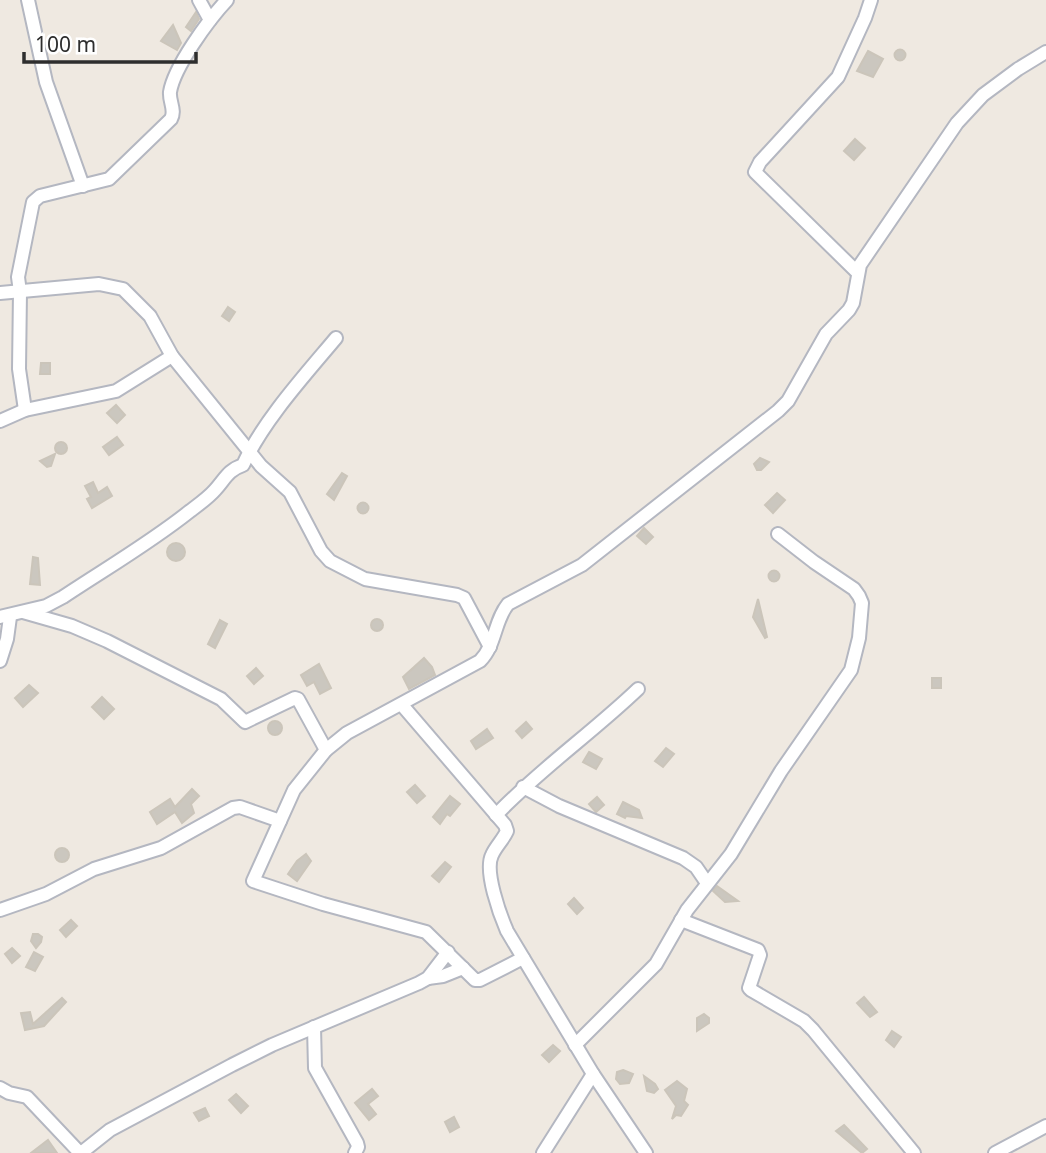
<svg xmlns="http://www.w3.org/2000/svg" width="1046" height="1153" viewBox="0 0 1046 1153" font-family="'Noto Sans',sans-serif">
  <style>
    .building { fill: #cbc7bf; stroke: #cbc5ba; stroke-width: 2 }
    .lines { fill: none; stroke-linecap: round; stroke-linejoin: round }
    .minor-casing { stroke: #b4b7c1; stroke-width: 16 }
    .minor { stroke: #fff; stroke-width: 12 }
  </style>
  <rect width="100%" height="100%" fill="#efe9e1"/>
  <g class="building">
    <polygon points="196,12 199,19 191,31 186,27"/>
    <polygon points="173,25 181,43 177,50 161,41"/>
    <circle cx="900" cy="55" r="5.5"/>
    <polygon points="868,51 883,59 873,77 857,71"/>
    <polygon points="855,139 865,148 854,160 844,151"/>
    <polygon points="228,307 235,312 229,321 222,316"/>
    <polygon points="41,363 50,363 50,374 40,374"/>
    <polygon points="116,405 125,415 117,423 107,413"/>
    <polygon points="117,437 123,445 109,455 103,447"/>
    <circle cx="61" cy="448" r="6"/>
    <polygon points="55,454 51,466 47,467 40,461"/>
    <polygon points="760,458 769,462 761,470 757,470 754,464"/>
    <polygon points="342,473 347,476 334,500 327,494"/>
    <polygon points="93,482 98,493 107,487 112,496 92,508 87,499 91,497 85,486"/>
    <polygon points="777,493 785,500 773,513 765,505"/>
    <circle cx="363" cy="508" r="5.5"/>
    <polygon points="644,528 653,537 646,544 637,536"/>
    <circle cx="176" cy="552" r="9"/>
    <polygon points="33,557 38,558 40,585 30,584"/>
    <circle cx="774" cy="576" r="5.5"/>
    <polygon points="758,599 767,637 765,638 753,617"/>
    <circle cx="377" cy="625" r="6"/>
    <polygon points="220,620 227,624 215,648 208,644"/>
    <polygon points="424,658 432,667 435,675 409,689 403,677"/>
    <polygon points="319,664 331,688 320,694 314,682 307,686 301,675"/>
    <polygon points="256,668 263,676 254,684 247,676"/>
    <rect x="932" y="678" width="9" height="10"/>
    <polygon points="29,685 38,693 23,707 15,698"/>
    <polygon points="102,697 114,709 104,719 92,707"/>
    <circle cx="275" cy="728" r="7"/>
    <polygon points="526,722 532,729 522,738 516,731"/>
    <polygon points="487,729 493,738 476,749 471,741"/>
    <polygon points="666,748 674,754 663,767 655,761"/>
    <polygon points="589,752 602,759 596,769 583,762"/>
    <polygon points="415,785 425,796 417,803 407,792"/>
    <polygon points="192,789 199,796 191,804 194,813 182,823 175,812 157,824 150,812 170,799 175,807"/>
    <polygon points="450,796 460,804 450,816 447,814 440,824 433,817"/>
    <polygon points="597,797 604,805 596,812 589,804"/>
    <polygon points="623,802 639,810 642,818 626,816 625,818 617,814"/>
    <circle cx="62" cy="855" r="7"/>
    <polygon points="306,854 311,861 297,881 288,874 297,861"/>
    <polygon points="445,862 451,867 439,882 432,876"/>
    <polygon points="717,886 738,901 725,902 713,891"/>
    <polygon points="574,898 583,908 577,914 568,904"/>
    <polygon points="71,920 77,926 66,937 60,930"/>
    <polygon points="33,934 38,934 42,937 41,942 36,948 31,941"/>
    <polygon points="12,948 20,956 12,963 5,954"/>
    <polygon points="34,952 43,957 35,971 26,967"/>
    <polygon points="864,997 877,1012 870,1017 857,1003"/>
    <polygon points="62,998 66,1002 44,1026 25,1030 21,1013 30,1012 33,1024"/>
    <polygon points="704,1014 709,1018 709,1023 697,1031 697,1018"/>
    <polygon points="892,1031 901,1037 894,1047 886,1040"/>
    <polygon points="553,1045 560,1051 549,1062 542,1055"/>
    <polygon points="623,1070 633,1074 629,1083 620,1084 616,1079 617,1072"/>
    <polygon points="644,1076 655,1084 658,1089 654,1093 647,1091"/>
    <polygon points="677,1081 687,1089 684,1101 688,1105 681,1116 676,1115 672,1119 676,1106 665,1090"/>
    <polygon points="372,1089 378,1096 368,1104 376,1114 369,1120 355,1103"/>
    <polygon points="236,1094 248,1106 241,1113 229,1100"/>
    <polygon points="205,1108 209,1116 199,1121 194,1113"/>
    <polygon points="454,1117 459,1127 450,1132 445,1122"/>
    <polygon points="844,1125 867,1149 862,1153 836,1131"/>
    <polygon points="48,1140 57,1153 31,1153"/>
  </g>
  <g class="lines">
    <defs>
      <g id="minor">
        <polyline points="28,0 46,82 83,186"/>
        <polyline points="199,0 210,20"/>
        <polyline points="858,273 755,172 760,162 838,77 865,18 871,0"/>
        <polyline points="0,293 99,284 123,289 150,316 172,356 261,466 290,492 321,551 330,561 365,579 457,595 464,598 490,647"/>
        <path d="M25,410L19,369L20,292L18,277L33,202L40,196L109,179L171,119C176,110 169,102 170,92C174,67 209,19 227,0"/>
        <polyline points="0,421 25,410 116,391 172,356"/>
        <polyline points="23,612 72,626 107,641 221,699 245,722 295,698 298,699 326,750"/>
        <path d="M0,617L46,606L63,597C105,569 150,543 190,511C198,505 208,498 215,490C225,479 228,470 243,465C263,421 305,375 336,338"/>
        <polyline points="0,661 7,639 10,617"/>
        <path d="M402,705L505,825L507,831C503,840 496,846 492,855C484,871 500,915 507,931L593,1074L646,1153"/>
        <polyline points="523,787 559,806 683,858 696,867 707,883"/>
        <path d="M496,815C540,769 592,733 638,689"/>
        <polyline points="0,910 46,894 94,869 161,848 233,808 240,807 280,821"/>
        <polyline points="681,920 758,950 760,955 749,988 751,990 804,1021 813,1030 914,1153"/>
        <path d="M523,958L480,980H475L426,932L323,904L253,881L294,790L326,750L347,733L480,661C496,645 494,621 508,604L582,565L778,411L788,401L826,334L849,310L853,303L860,265L957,123L983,95L1018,69L1046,52"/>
        <polyline points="428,978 443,976 463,968"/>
        <polyline points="314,1027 315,1068 357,1143 358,1147 355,1153"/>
        <polyline points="575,1045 656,964 687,910 731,854 781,771 851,670 859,638 862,603 859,596 854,589 814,562 778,534"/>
        <polyline points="0,1088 9,1093 27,1097 80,1153"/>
        <polyline points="81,1153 110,1130 232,1065 272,1045 419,983 428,978 448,952"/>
        <polyline points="543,1153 593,1074"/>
        <polyline points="995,1153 1046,1126"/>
      </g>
    </defs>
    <use href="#minor" class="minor-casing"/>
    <use href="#minor" class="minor"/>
  </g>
  <path d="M24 52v10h172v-10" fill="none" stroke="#2e2e2e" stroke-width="3.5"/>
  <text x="35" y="52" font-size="21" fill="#2e2e2e" stroke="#ffffff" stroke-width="5" paint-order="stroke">100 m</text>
</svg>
